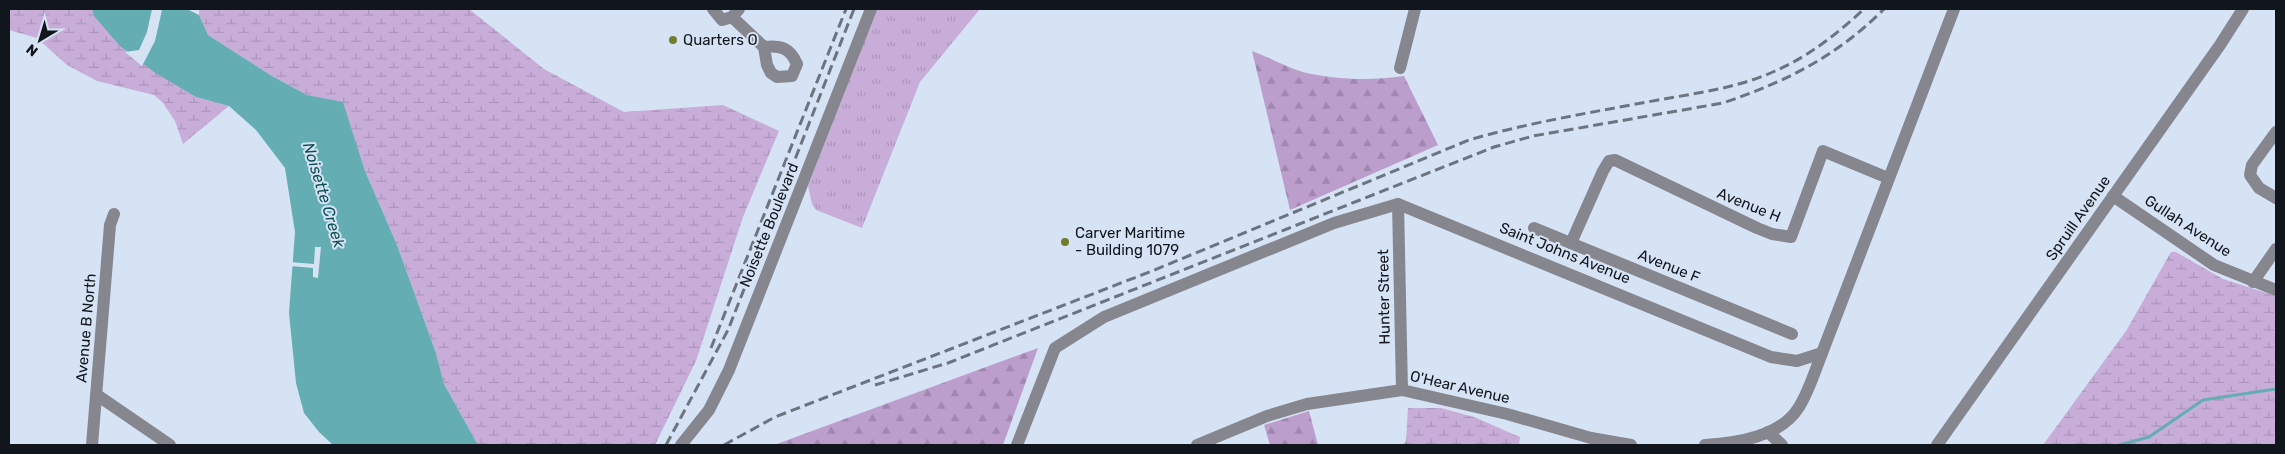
<svg xmlns="http://www.w3.org/2000/svg" width="2285" height="454" viewBox="0 0 2285 454" font-family="Rubik,sans-serif">
  <style>
    .grass { fill: url(#grass-tufts) }
    .forest { fill: url(#forest-firs) }
    .wetland { fill: url(#wetland-marsh) }
    .water { fill: #64adb2 }
    .pier { fill: #d6e3f5 }
    .lines { fill: none; stroke-linecap: round; stroke-linejoin: round }
    .stream { stroke: #64adb2; stroke-width: 3 }
    .minor { stroke: #86868f; stroke-width: 12 }
    .tertiary { stroke: #86868f; stroke-width: 12 }
    .rail { stroke: #6c7480; stroke-width: 3; stroke-dasharray: 10 5; stroke-linecap: butt }
    .poi-dot { fill: #727d2a; stroke: #d6e3f5; stroke-width: 2 }
    .labels { text-anchor: middle; dominant-baseline: central; stroke-width: 4; stroke-linejoin: round; paint-order: stroke }
    .poi-label { font-size: 15px; fill: #11151c; stroke: #d6e3f5; text-anchor: start }
    .street-label { font-size: 15px; fill: #11151c; stroke: #d6e3f5 }
    .water-label { font-size: 16px; font-style: italic; fill: #0c4f53; stroke: #d6e3f5 }
  </style>
  <defs>
    <pattern id="grass-tufts" width="24" height="20" patternUnits="userSpaceOnUse" patternTransform="scale(1.25)"><rect width="24" height="20" fill="#c9add9"/><path d="M3 7l-1-3M5 7V3M7 7l1-3M15 17l-1-3M17 17v-4M19 17l1-3" fill="none" stroke="#ac94ba"/></pattern>
    <pattern id="forest-firs" width="22" height="20" patternUnits="userSpaceOnUse" patternTransform="scale(1.25)"><rect width="22" height="20" fill="#bc9ecd"/><path d="M5 1l3.5 6h-7zM16 11l3.5 6h-7z" fill="#a187af"/></pattern>
    <pattern id="wetland-marsh" width="20" height="14" patternUnits="userSpaceOnUse" patternTransform="scale(1.25)"><rect width="20" height="14" fill="#c9add9"/><path d="M1 5h8M5 5V1M11 12h8M15 12V8" fill="none" stroke="#ac94ba"/></pattern>
  </defs>
  <rect width="100%" height="100%" fill="#d6e3f5"/>
  <polygon class="grass" points="877,9 980,9 920,82 862,228 816,210 812,204 808,186"/>
  <g class="forest">
    <path d="M1252,51C1269,57 1285,67 1303,72C1335,80 1371,81 1404,76L1438,145L1290,210Z"/>
    <polygon points="1038,348 1003,445 774,445"/>
    <polygon points="1309,411 1318,445 1270,445 1264,425"/>
  </g>
  <g class="wetland">
    <polygon points="9,9 92,9 94,16 196,97 229,106 183,144 175,121 163,103 154,95 97,81 67,65 37,38 9,30"/>
    <polygon points="199,9 469,9 544,69 624,112 723,105 779,131 743,217 696,361 655,445 478,445 444,384 436,353 397,245 365,171 343,103 307,95 272,76 208,35 199,15"/>
    <polygon points="2171,252 2176,252 2223,279 2276,296 2276,445 2043,445 2126,331"/>
    <polygon points="1408,408 1441,408 1474,417 1520,437 1519,445 1403,445 1406,441"/>
  </g>
  <polygon class="water" points="92,9 187,9 199,15 208,35 272,76 307,95 343,102 365,171 397,245 436,353 444,384 478,445 333,445 319,432 304,413 296,383 289,313 295,232 285,168 256,130 229,106 196,97 154,72 120,46 94,16"/>
  <g class="pier">
    <polygon points="152,9 162,9 160,19 155,41 142,66 125,52 139,50 147,32"/>
    <polygon points="315,247 321,247 318,278 313,277 313,268 290,266 290,262 314,264"/>
  </g>
  <g class="lines">
    <polyline class="stream" points="2119,445 2149,437 2203,400 2276,389"/>
    <g class="minor">
      <polyline points="713,9 722,20 732,17 739,9"/>
      <path d="M732,17L764,47L767,65L771,73L777,77L792,76L797,64C790,48 781,45 764,47"/>
      <polyline points="1400,68 1415,9"/>
      <polyline points="2276,132 2252,165 2250,175 2259,188 2276,198"/>
      <polyline points="2113,196 2214,265 2276,290"/>
      <polyline points="1398,204 1402,390"/>
      <polyline points="1534,228 1792,334"/>
      <polyline points="1571,243 1603,171 1609,161 1615,160 1757,228 1772,234 1791,237 1823,151 1888,178"/>
      <polyline points="2253,282 2276,249"/>
      <polyline points="97,395 170,445"/>
      <polyline points="1768,432 1782,445"/>
      <polyline points="92,445 110,225 114,214"/>
      <polyline points="1017,445 1055,348 1104,317 1334,223 1398,204 1771,357 1797,361 1822,353 1954,9"/>
      <polyline points="1197,445 1267,416 1307,404 1402,390 1507,414 1591,438 1631,445"/>
      <path d="M1705,445C1736,443 1781,437 1799,407C1809,391 1815,371 1822,353"/>
    </g>
    <g class="tertiary">
      <polyline points="681,445 709,410 729,370 871,9"/>
      <polyline points="1937,445 2220,45 2243,9"/>
    </g>
    <g class="rail">
      <polyline points="711,348 846,9"/>
      <path d="M875,385L948,363L1494,147L1533,136L1723,103C1787,81 1836,57 1884,9"/>
      <polyline points="666,445 728,330 854,9"/>
      <path d="M724,445L775,417L1152,271L1469,140C1531,122 1594,112 1658,100C1697,93 1738,88 1775,71C1808,57 1838,33 1864,9"/>
    </g>
  </g>
  <g class="poi-dot">
    <circle cx="673" cy="40" r="5"/>
    <circle cx="1065" cy="242" r="5"/>
  </g>
  <g class="labels">
    <g class="poi-label">
      <text x="683" y="40">Quarters O</text>
      <text x="1075" y="233">Carver Maritime<tspan x="1075" dy="17">- Building 1079</tspan></text>
    </g>
    <g class="street-label">
      <text transform="translate(1749 205) rotate(22)">Avenue H</text>
      <text transform="translate(2078 218) rotate(-55)">Spruill Avenue</text>
      <text transform="translate(769 225) rotate(-68)">Noisette Boulevard</text>
      <text transform="translate(2188 226) rotate(33)">Gullah Avenue</text>
      <text transform="translate(1565 253) rotate(22)">Saint Johns Avenue</text>
      <text transform="translate(1669 266) rotate(22)">Avenue F</text>
      <text transform="translate(1384 297) rotate(-91)">Hunter Street</text>
      <text transform="translate(86 328) rotate(-85)">Avenue B North</text>
      <text transform="translate(1460 387) rotate(13)">O'Hear Avenue</text>
    </g>
    <g class="water-label">
      <text transform="translate(324 195) rotate(73)">Noisette Creek</text>
    </g>
  </g>
  <rect width="2285" height="454" fill="none" stroke="#11151c" stroke-width="20"/>
  <g transform="translate(40 40) rotate(218)" stroke="#d6e3f5" stroke-width="4" paint-order="stroke">
  <path d="M0-4L9 19L0 12L-9 19Z" fill="#11151c"/>
  <text y="-8" font-size="14" font-weight="bold" text-anchor="middle" fill="#11151c">N</text>
  </g>
</svg>
